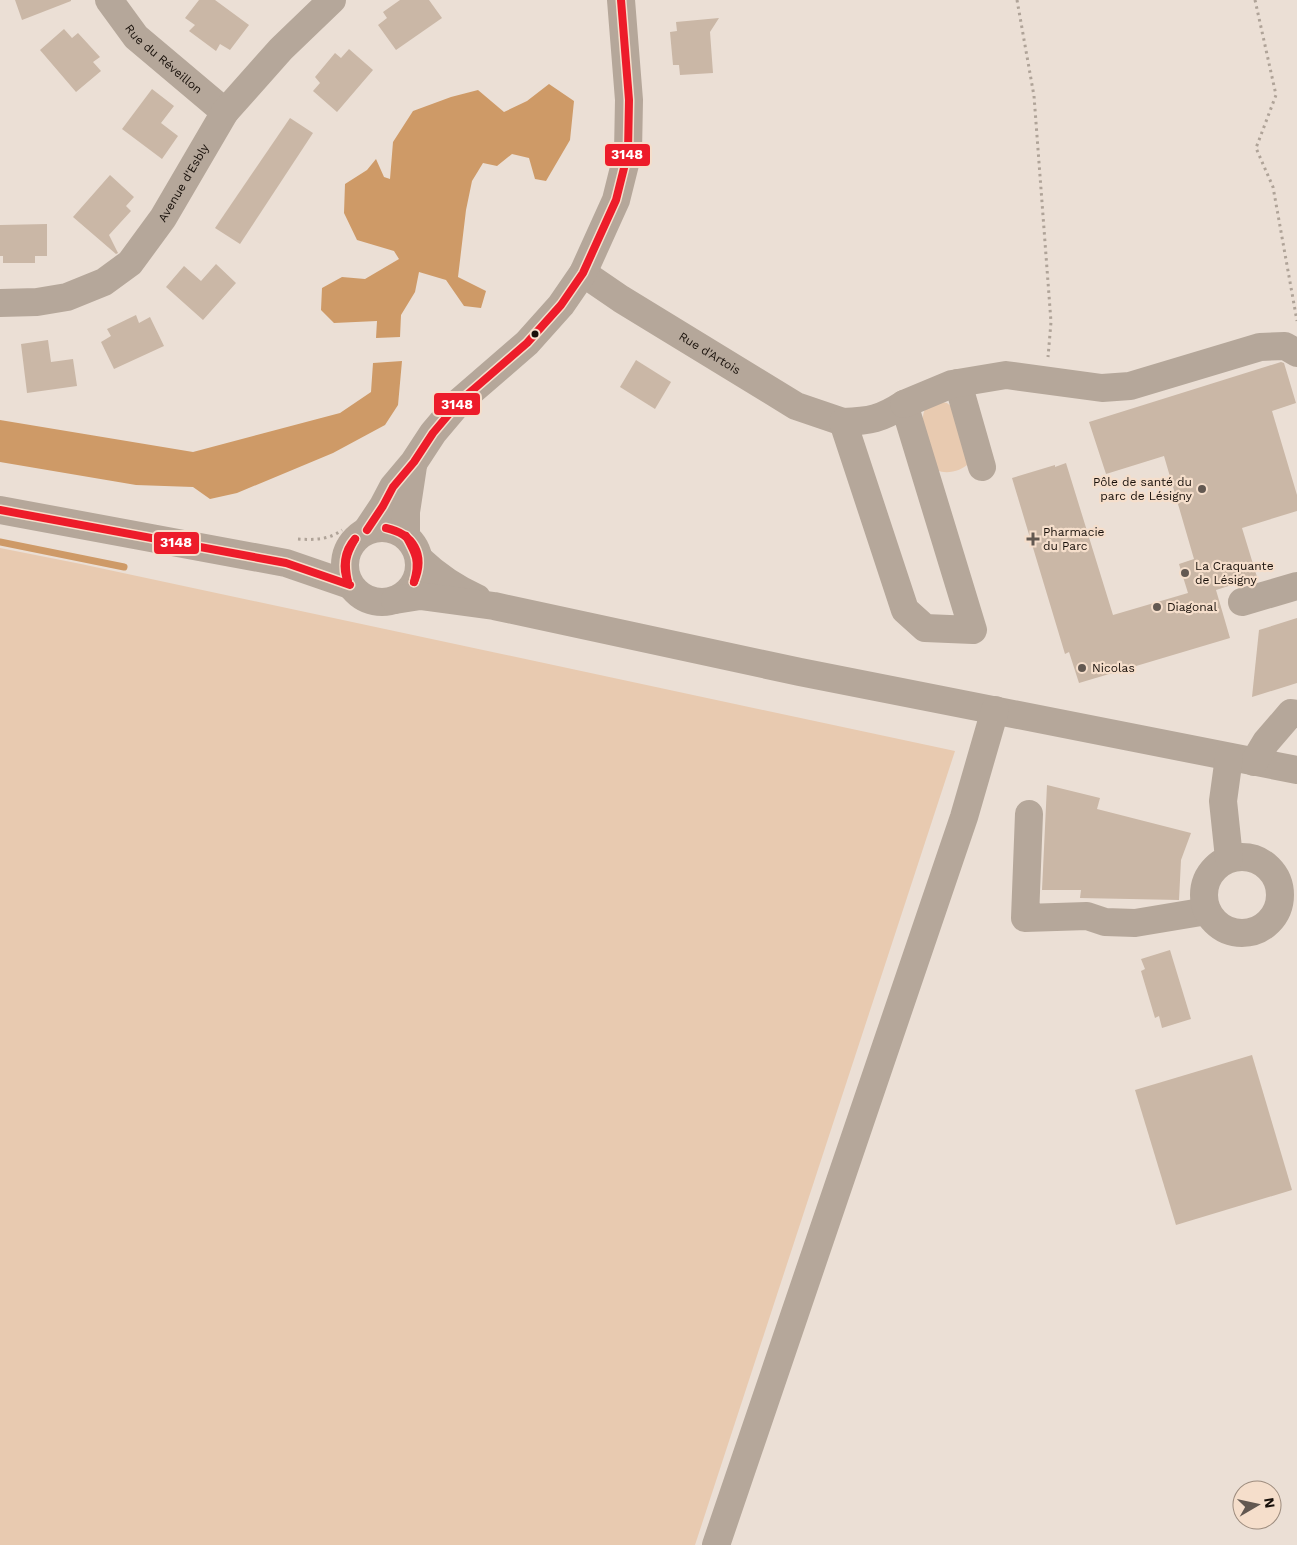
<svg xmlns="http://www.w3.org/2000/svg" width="1297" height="1545" viewBox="0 0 1297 1545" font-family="'Work Sans',sans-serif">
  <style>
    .green { fill: #e8cab0 }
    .water { fill: #ce9a67 }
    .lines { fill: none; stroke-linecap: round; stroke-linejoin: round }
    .stream { stroke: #ce9a67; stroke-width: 7 }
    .building { fill: #cab7a6 }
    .path { stroke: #afa398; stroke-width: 3; stroke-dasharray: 2.5 4; stroke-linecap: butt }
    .minor { stroke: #b5a79a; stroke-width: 28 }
    .bus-1-casing { stroke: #f5decb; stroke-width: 11 }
    .bus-1 { stroke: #ed1c2a; stroke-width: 8 }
    .bus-dot { fill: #18100a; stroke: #f5decb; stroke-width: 2 }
    .poi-dot { fill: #625851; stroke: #f5decb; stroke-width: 2 }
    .labels { text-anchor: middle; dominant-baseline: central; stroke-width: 4.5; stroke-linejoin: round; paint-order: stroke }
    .street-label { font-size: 12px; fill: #18100a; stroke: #f5decb }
    .poi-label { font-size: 12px; fill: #18100a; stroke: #f5decb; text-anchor: start }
    .line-badge { stroke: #f5decb; stroke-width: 2 }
    .badge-label { font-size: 14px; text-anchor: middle; font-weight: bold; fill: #fff }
  </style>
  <rect width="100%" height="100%" fill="#ebdfd5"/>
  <g class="green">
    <path d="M941,402L947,403L953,408L969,463C962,471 946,475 937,470C931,451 916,425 926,407Z"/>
    <polygon points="0,548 81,564 955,751 695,1545 0,1545"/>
  </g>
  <g class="water">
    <polygon points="549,84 574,101 570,140 546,181 535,179 529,158 512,154 497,166 483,163 472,181 466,210 458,277 486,291 481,308 464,306 446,280 419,272 415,292 401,315 400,337 376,338 377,321 334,323 321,310 322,288 342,277 365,279 399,259 394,251 357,240 344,213 345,184 367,170 376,159 384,177 390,179 393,142 413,111 451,97 478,90 504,112 527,101"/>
    <polygon points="402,361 398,405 385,425 333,453 237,493 210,499 193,487 136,485 0,462 0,420 193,452 340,413 371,392 373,363"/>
  </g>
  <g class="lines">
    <polyline class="stream" points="0,542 124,567"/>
  </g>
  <g class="building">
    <polygon points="15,0 71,0 71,1 22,20"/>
    <polygon points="199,0 215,0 249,25 230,50 220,44 216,51 189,31 195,25 185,18"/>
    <polygon points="400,0 429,0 442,18 396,50 378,25 387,18 383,12"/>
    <polygon points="719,18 710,32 713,73 680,75 679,65 673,65 670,32 677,31 676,22"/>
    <polygon points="64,29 72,38 78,33 100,57 93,62 101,71 76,92 40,50"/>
    <polygon points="349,49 373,70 337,112 313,91 320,83 315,77 335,53 341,58"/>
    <polygon points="152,89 174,106 161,123 178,136 162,159 122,129"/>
    <polygon points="290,118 313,133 240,244 215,228"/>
    <polygon points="110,175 134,197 126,206 131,211 109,235 118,253 116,254 73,217"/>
    <polygon points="47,224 47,256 35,256 35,263 3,263 3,256 0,256 0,225"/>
    <polygon points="216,264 236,283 203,320 166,287 184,266 201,281"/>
    <polygon points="136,315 139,323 150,317 164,346 114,369 101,342 111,336 107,329"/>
    <polygon points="48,340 51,362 73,359 77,386 27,393 21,344"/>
    <polygon points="636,360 671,382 655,409 620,387"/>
    <polygon points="1281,362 1284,363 1296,403 1272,411 1297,495 1297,511 1242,528 1257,577 1216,590 1230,638 1079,683 1069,652 1065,654 1012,478 1055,465 1055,467 1066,463 1113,615 1188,593 1179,564 1194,559 1164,456 1106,474 1089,422"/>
    <polygon points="1297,618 1297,683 1252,697 1259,630"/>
    <polygon points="1047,785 1100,798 1097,809 1191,833 1181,860 1179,900 1080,898 1081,890 1042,890"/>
    <polygon points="1170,950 1191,1019 1162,1028 1159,1016 1155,1018 1141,971 1145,969 1141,959"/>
    <polygon points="1252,1055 1292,1190 1176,1225 1135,1090"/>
  </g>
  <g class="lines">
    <g class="path">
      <polyline points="1017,0 1034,96 1051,322 1048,357"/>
      <polyline points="1255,0 1276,95 1256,148 1273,187 1297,321"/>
      <path d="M298,539C314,540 329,540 342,530"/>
    </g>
    <g class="minor">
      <path id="s1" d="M109,0L136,37L225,112"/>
      <path id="s2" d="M583,273L621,299L796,406L843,422"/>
      <path id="s3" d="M0,303L37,302L67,297L104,282L130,263L163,218L225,112L281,49L332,0"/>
      <polyline points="958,383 982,467"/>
      <path d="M904,404L973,630L925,628L905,610L843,422C870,421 881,419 904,404Z"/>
      <polyline points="904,404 952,384 1006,375 1102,388 1130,386 1260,347 1285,346 1297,353"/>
      <polyline points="0,510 286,563 350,585"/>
      <circle cx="382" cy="565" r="37"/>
      <polyline points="367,530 383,506 393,487 414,462 433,433 460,401 527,343 561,305 583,273 616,200 628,152 629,100 621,0"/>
      <polyline points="406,536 406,512 413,466"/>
      <path d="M419,559C437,576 454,588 477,598"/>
      <polyline points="395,600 420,596 494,606 800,672 1297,770"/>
      <polyline points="1242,602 1297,586"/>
      <polyline points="1254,762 1266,742 1291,713 1297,714"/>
      <polyline points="1029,814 1025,918 1087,916 1105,922 1135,923 1207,911"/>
      <circle cx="1242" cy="895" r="38"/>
      <polyline points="1229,858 1223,801 1229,757"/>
      <polyline points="716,1545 964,817 995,710"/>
    </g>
    <defs>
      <g id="bus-1">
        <polyline points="0,510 286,563 350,585"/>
        <path d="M386,528C413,534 426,554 414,582"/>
        <polyline points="367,530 383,506 393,487 414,462 433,433 460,401 527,343 561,305 583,273 616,200 628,152 629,100 621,0"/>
        <path d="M406,536C416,554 420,561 414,582"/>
        <path d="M348,582C342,568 344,551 355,539"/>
        <path d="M348,582C344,563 345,556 355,539"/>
      </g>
    </defs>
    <use href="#bus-1" class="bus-1-casing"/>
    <use href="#bus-1" class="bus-1"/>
  </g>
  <circle class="bus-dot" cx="535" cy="334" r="4.5"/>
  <g class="poi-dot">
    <circle cx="1202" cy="489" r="5"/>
    <path d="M1030.5 531.5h5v5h5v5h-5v5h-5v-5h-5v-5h5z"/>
    <circle cx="1185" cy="573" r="5"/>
    <circle cx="1157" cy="607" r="5"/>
    <circle cx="1082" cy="668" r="5"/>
  </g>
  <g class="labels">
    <g class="street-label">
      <text stroke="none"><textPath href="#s1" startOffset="81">Rue du Réveillon</textPath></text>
      <text stroke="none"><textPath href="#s3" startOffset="236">Avenue d'Esbly</textPath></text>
      <text stroke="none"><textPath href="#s2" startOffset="150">Rue d'Artois</textPath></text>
    </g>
    <g class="poi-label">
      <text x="1192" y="482" text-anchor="end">Pôle de santé du<tspan x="1192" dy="14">parc de Lésigny</tspan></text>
      <text x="1043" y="532">Pharmacie<tspan x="1043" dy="14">du Parc</tspan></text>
      <text x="1195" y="566">La Craquante<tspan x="1195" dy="14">de Lésigny</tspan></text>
      <text x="1167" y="607">Diagonal</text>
      <text x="1092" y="668">Nicolas</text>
    </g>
  </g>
  <g class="line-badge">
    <rect x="604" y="143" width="47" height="24" rx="5" fill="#ed1c2a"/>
    <rect x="433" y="392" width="48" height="24" rx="5" fill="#ed1c2a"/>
    <rect x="153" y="531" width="47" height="24" rx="5" fill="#ed1c2a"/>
  </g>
  <g class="badge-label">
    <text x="627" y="159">3148</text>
    <text x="457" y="409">3148</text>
    <text x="176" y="547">3148</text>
  </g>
  <g transform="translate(1257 1505) rotate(81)"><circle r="24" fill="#f5decb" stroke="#9d8c7e"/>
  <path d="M0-4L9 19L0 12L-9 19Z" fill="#625851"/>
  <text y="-8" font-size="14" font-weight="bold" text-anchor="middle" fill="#18100a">N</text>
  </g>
</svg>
